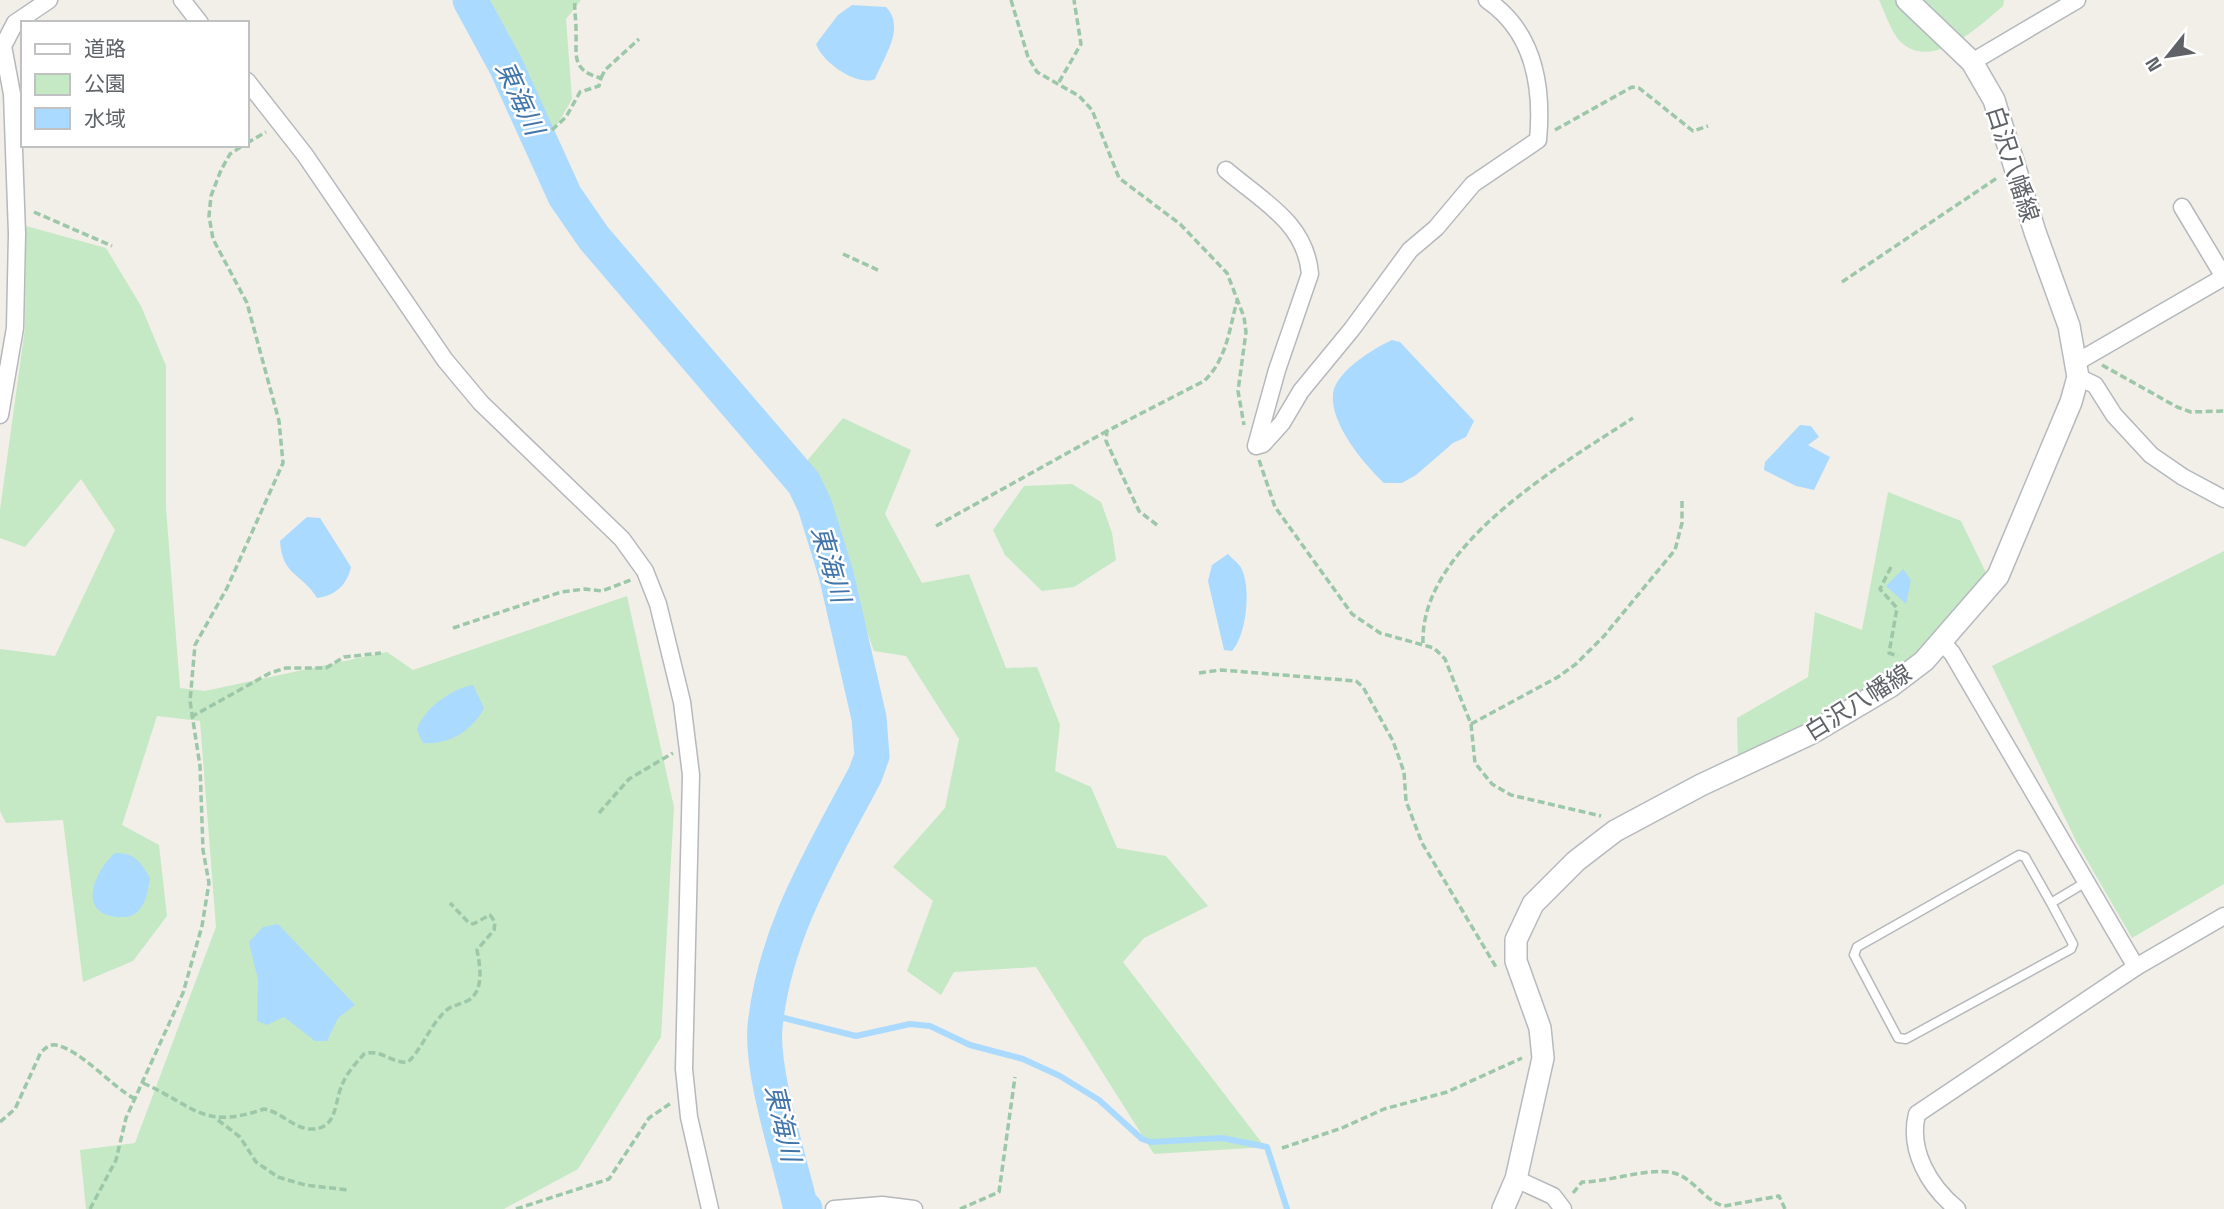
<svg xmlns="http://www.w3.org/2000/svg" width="2224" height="1209" viewBox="0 0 2224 1209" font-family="'Space Grotesk','Noto Sans JP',sans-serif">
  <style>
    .green { fill: #c5e8c5 }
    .water { fill: #aadaff }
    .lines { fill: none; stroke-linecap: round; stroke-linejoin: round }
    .stream { stroke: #aadaff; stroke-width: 6 }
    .river { stroke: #aadaff; stroke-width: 35 }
    .lane-casing { stroke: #b5b8bc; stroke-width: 11 }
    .street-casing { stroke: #b5b8bc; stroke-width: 19 }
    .secondary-casing { stroke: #b6babf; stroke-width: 24 }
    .path { stroke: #9cc7a9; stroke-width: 3.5; stroke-dasharray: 7 3.5; stroke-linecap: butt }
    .lane { stroke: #fff; stroke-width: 8 }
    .street { stroke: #fff; stroke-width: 16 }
    .secondary { stroke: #fff; stroke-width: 21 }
    .labels { text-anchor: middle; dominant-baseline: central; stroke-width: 5; stroke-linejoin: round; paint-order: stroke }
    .street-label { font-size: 24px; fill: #5f6368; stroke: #fff }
    .water-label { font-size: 26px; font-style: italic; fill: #4174aa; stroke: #fff }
  </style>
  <rect width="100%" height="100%" fill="#f1efe8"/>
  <g class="green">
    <polygon points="481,0 581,0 566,19 572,99 546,144 514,64"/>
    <path d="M1879,0H2004L2003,6C1980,25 1934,71 1902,43C1892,35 1885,12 1879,0Z"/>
    <polygon points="26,226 106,248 141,306 166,366 166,508 180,688 205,691 387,652 413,670 627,596 674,807 661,1037 578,1169 504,1209 86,1209 80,1150 135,1143 216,927 200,721 157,716 122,825 159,845 167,916 133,961 83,982 63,820 6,823 0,811 0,649 55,656 115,530 81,479 25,547 0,538 0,510 25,328"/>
    <polygon points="843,418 911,450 885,514 922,583 969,574 1006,668 1037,667 1060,725 1055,771 1091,787 1117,848 1166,856 1208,906 1144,938 1123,962 1265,1147 1154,1154 1036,967 954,972 941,995 907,971 933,901 893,867 945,808 959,739 906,656 874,651 806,462"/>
    <polygon points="1072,484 1101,502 1112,533 1116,560 1074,587 1042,591 1005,555 993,530 1024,486"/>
    <polygon points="1888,492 1961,521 1988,577 1918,655 1879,685 1738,761 1737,718 1808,677 1815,612 1862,630"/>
    <polygon points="2224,551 2224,884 2132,938 2077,843 1992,666"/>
  </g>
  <g class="water">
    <path d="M852,5L886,7C906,27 884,57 875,79C857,87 822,62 816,44L838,15Z"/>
    <path d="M1392,340L1400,342L1474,421L1466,437L1453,443L1416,475L1402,483H1384C1364,464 1330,424 1333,394C1335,372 1374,348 1392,340Z"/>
    <polygon points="1800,425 1811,426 1819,437 1808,445 1830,457 1814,490 1796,486 1764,470 1765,462"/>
    <path d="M307,517L320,518L351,567C347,585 335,596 317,598C302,573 282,576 280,541Z"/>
    <path d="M1228,554C1231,558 1237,562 1240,566C1252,584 1247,635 1232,651L1224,650L1208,581L1212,565Z"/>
    <polygon points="1903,569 1911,580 1906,604 1886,586"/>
    <path d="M473,685L484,708C472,731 449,745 423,743L417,730C423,709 451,689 473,685Z"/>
    <path d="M115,853C135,853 140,861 150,878C147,899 142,920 117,917C77,913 94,872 115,853Z"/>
    <polygon points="278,924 355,1005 338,1018 327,1041 315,1041 284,1017 267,1025 257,1021 258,980 249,942 263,927"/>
  </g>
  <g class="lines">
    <polyline class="stream" points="768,1014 856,1036 910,1024 930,1026 970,1045 1023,1059 1060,1076 1099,1100 1142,1139 1151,1142 1222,1138 1267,1147 1287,1209"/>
    <path class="river" d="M470,0L506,66L565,196L594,238L804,483L815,506L836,574L869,718L872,756L865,775C822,856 774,934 765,1027C761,1073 789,1157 800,1205L805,1209"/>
    <defs>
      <polyline id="lane" points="2051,903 2073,944 2071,949 1906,1039 1898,1038 1854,955 1857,947 2019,855 2025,857 2051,903 2086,882"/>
      <g id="street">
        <polyline points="182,0 200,23"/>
        <polyline points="1972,62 2077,0"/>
        <polyline points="247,81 305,155 445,360 481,403 622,539 645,571 658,604 682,702 691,775 684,1069 689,1117 710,1209"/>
        <path d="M1226,170C1262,201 1306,223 1310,274L1277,370L1256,446L1263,444L1282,423L1301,391L1352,329L1410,250L1436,228L1473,184L1538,140C1543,87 1534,32 1487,0"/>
        <polyline points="2182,207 2224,277"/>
        <polyline points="2077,362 2224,277"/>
        <polyline points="2078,377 2095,385 2114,415 2151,455 2183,477 2224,499"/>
        <polyline points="0,415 15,328 17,234 12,94 3,46 15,23 49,0"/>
        <polyline points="1942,642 1952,653 2136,967"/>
        <polyline points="1516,1179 1553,1196 1563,1209"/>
        <polyline points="834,1209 882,1205 914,1209"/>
        <path d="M1957,1209C1929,1186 1908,1150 1917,1114L2136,967L2224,916"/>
      </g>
      <polyline id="secondary" points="1503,1209 1516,1179 1543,1058 1540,1028 1516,961 1516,940 1533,904 1576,861 1615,831 1701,785 1812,733 1891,686 1924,661 1998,576 2071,402 2078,377 2069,326 2035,232 1994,100 1972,62 1907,0"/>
    </defs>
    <use href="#lane" class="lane-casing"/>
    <use href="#street" class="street-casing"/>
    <use href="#secondary" class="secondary-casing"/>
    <g class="path">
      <polyline points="1011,0 1028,57 1037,72 1079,96 1092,110 1119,178 1180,224 1227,273 1244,317 1246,332 1238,391 1244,425"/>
      <polyline points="601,78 605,70 639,39"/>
      <polyline points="1059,82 1081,44 1074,0"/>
      <path d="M552,130L566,117L580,92L599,86L601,78C570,70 577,55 576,29C576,19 574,10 575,0"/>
      <polyline points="1555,130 1632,87 1639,88 1693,131 1708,126"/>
      <polyline points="247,143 266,132"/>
      <polyline points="34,212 112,246"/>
      <polyline points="843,254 880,271"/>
      <polyline points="1842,282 1997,178"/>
      <polyline points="2102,365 2177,407 2191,412 2224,411"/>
      <polyline points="1259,460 1275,507 1352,614 1380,633 1434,648 1445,659 1471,724 1475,763 1492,784 1511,795 1601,816"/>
      <path d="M1157,525L1139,511L1106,441L1107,431L1204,381C1227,359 1229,330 1237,301"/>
      <polyline points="936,526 1107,431"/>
      <polyline points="1891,567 1880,589 1897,608 1889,653 1898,656"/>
      <polyline points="453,628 561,592 585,589 602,591 631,580"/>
      <path d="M1423,643C1420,546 1561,465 1633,418"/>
      <polyline points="1199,673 1221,670 1356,681 1363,687 1393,741 1404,772 1406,801 1422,843 1496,967"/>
      <polyline points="191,717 270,673 286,668 326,668 344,657 381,653"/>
      <polyline points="1471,724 1558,677 1576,664 1604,636 1675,550 1682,523 1682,498"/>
      <polyline points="599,813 629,779 673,753"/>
      <path d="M143,1083C196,1107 203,1130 264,1109C281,1112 292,1127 309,1129C338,1131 334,1102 342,1085C346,1074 356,1063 364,1054C380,1048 392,1064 408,1062C421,1050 428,1030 440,1017C450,1004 455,1007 467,1001C485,992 480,965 477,950L494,930L495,922L490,915L473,924L468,922L450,903"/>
      <polyline points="218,1120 240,1137 256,1162 278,1177 305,1185 348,1190"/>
      <path d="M0,1122L15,1109L41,1052C46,1048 49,1044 56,1045C81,1050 111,1086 135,1099"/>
      <polyline points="1282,1148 1342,1128 1384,1109 1447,1092 1522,1058"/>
      <path d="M1573,1193L1582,1182C1609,1182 1649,1167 1674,1173C1695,1179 1704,1201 1724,1206L1779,1196L1785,1209"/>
      <polyline points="90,1209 116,1160 126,1118 183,993 202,926 209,883 203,850 200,766 190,701 195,645 227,588 283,463 279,421 247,303 213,239 209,216 211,196 221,170 230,154 244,145"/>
      <polyline points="516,1209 609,1179 649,1118 671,1103"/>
      <polyline points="960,1209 999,1192 1015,1077"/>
    </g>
    <use href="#lane" class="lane"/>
    <use href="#street" class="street"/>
    <use href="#secondary" class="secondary"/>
  </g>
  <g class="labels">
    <g class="street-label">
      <text transform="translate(2013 164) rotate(72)">白沢八幡線</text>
      <text transform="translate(1858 702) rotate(-32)">白沢八幡線</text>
    </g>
    <g class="water-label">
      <text transform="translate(520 98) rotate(65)">東海川</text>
      <text transform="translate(831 564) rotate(74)">東海川</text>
      <text transform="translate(783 1123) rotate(77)">東海川</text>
    </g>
  </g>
  <rect x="21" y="21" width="228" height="126" fill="#ffffff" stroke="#bfc1c3" stroke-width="2"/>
  <rect x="35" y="44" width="35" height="10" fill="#ffffff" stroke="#bfc1c3" stroke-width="2"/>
  <text x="84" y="56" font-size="21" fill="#5f6368">道路</text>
  <rect x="35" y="74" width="35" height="21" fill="#c5e8c5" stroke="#bfc1c3" stroke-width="2"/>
  <text x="84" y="91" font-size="21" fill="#5f6368">公園</text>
  <rect x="35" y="108" width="35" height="21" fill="#aadaff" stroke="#bfc1c3" stroke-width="2"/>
  <text x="84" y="126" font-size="21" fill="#5f6368">水域</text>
  <g transform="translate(2168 56) rotate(240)" stroke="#ffffff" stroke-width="5" paint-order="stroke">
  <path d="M0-5L12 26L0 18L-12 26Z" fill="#5f6368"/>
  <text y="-10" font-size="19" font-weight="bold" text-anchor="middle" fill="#5f6368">N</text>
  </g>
</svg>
